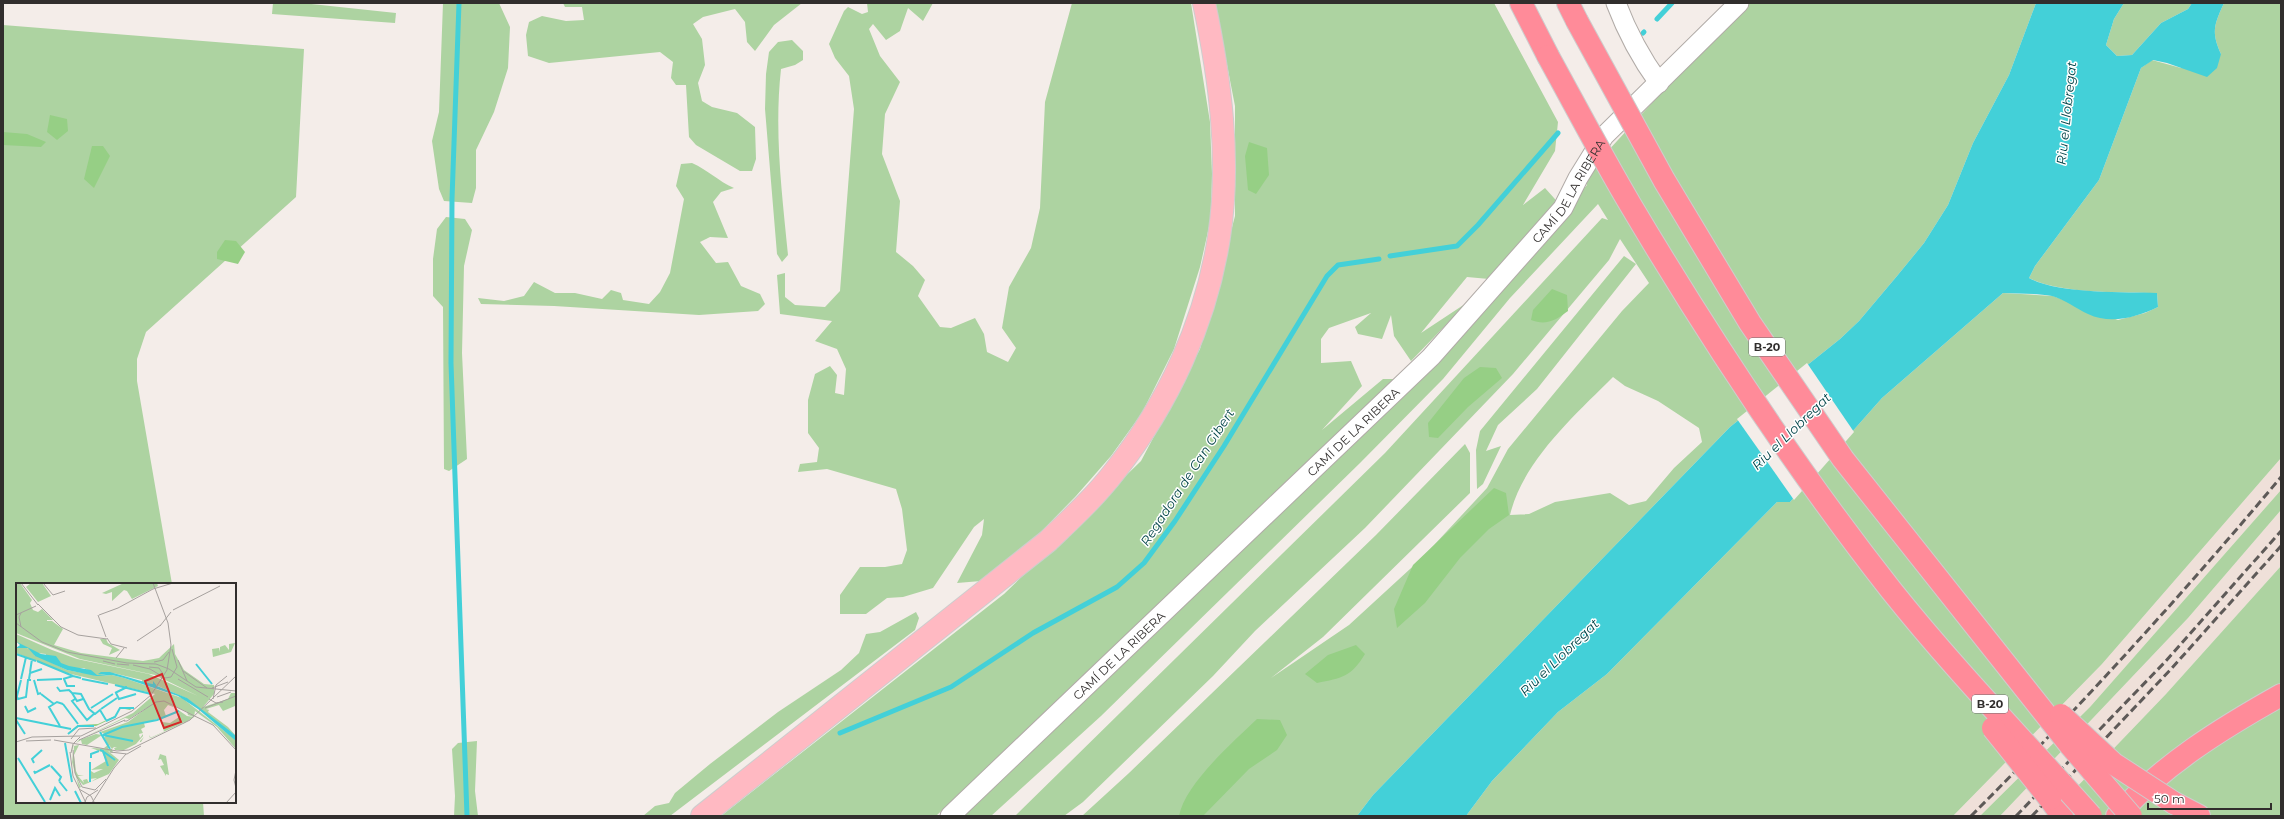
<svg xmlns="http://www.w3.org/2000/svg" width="2284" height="819" viewBox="0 0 2284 819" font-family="Montserrat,sans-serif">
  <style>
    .built { fill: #efe0d9 }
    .green { fill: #add3a1; fill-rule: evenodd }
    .forest { fill: #96cf85 }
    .water { fill: #43d0d8 }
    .pier { fill: #f4ede9 }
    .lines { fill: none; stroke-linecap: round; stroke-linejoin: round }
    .stream { stroke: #43d0d8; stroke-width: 5 }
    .minor-casing { stroke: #b1aba7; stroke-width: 21 }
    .major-casing { stroke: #cecdcd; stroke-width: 24 }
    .highway-casing { stroke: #cecdcd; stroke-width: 24 }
    .minor { stroke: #fff; stroke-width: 19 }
    .major { stroke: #ffb9c2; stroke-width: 22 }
    .highway { stroke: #ff8b99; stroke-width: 22 }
    .rail { stroke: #5e5a58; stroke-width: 3; stroke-dasharray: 8 4; stroke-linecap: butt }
    .highway-bridge-casing { stroke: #cecdcd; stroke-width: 24; stroke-linecap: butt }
    .highway-bridge { stroke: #ff8b99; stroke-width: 22 }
    .labels { text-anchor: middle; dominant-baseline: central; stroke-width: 3; stroke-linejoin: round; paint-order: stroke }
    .shield { fill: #fff; stroke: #6f6d6c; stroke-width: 1 }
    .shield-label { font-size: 11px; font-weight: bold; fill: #312e2d }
    .street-label { font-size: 12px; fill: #312e2d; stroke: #fff }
    .water-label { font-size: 13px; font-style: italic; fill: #024448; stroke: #fff }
    .inset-river { fill: none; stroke: #43d0d8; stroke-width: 2 }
    .inset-road { fill: none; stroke: #a6a19e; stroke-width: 1 }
    .view { fill: #d62828; fill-opacity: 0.15; stroke: #d62828; stroke-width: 2 }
    .inset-edge { fill: none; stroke: #312e2d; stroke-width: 2 }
  </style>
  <rect width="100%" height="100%" fill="#f4ede9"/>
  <g class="built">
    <polygon points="2281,458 2281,490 2090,707 1980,816 1953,816 2102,664"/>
    <polygon points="2281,510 2281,566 2166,694 2049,816 2000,816 2188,618"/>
  </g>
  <g class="green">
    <polygon points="273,3 302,3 396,13 395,23 272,14"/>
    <polygon points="443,3 499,3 510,27 508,68 494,112 476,150 476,188 472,203 444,201 439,189 432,141 439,112"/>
    <polygon points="563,3 802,3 774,25 755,51 747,42 745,22 735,9 703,17 693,24 702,39 705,65 698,83 702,101 712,107 737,113 755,127 756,159 752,171 740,171 696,145 689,137 686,85 676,85 671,78 673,62 660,52 549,63 528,56 526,35 529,22 542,16 566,21 584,20 582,7 565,7"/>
    <polygon points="867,3 933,3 923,21 908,8 900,31 886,40 873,24 869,29 880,56 900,82 885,114 882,154 900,201 896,252 913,266 925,280 918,296 940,327 951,328 975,318 984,334 987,352 1008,362 1016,348 1002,328 1009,287 1031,248 1040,208 1045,102 1072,3 1191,3 1210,122 1212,174 1211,218 1200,267 1174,349 1142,413 1111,456 1076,496 1033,540 981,581 957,583 982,535 984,519 974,527 933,588 903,597 887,598 866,614 840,614 840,595 860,567 885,567 902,564 907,550 902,509 896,489 827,469 798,472 800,464 817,462 819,448 808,433 808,400 815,374 830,366 837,375 835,393 844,395 846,369 837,349 815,341 832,321 780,314 777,275 785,273 785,297 795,305 825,307 840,291 854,109 849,76 835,58 829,44 844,11 848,7 862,14 868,12"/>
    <polygon points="1215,3 1494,3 1558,122 1555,151 1523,205 1545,188 1563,208 1500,280 1467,277 1421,333 1468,302 1411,361 1394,336 1391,315 1382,339 1358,334 1355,327 1371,313 1329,328 1321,339 1321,363 1351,361 1362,386 1322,430 1383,379 1397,379 936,816 721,816 1004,594 1141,461 1200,349 1235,216 1235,106"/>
    <path d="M1744,3H2036L2009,75L1973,143L1948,205L1924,243L1897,276L1859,321L1840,339L1730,427L1373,795L1357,816H1082L1129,773L1376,535L1465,444L1470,453V493L1323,637L1271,678L1349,625L1422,558L1487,488L1508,449L1622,311L1649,283L1620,239L1609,260L1513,374L1365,528L1255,631L1213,676L1083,802L1064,816H1015L1385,453L1602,218L1608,220L1598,204L1510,298L1443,379L1360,463L1101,716L991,816H962L1491,296L1587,185L1583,178ZM1613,377L1625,386L1658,401L1699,428L1702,442L1674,468L1646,501L1629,505L1610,493L1555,502L1529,514L1510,515C1523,461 1574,416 1613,377Z"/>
    <polygon points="2124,3 2192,3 2188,9 2161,23 2132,55 2117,56 2106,45 2114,19"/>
    <path d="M2224,3H2281V458L2102,664L1953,816H1466L1492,781L1558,712L1607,674L1777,502H1790L1882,398L2003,293L2053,296L2118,320L2145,313L2158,307L2157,293C2121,292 2061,294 2029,278L2035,266L2099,180L2141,68L2152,60L2181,68L2221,54C2211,32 2214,25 2224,3Z"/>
    <polygon points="3,25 304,49 296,197 146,332 137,359 137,381 172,584 17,584 17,802 203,802 204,816 3,816"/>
    <path d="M792,40L803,51V60L795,65L781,69C774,132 782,193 788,255L782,262L777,254L765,109L766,74L769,52L778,42Z"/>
    <path d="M692,163C708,170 718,181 734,188L721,192L713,202L728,238L710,237L700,242L716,263L728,262L741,286L760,294L765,304L758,311L699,315L554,306L481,304L478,298L504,301L524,296L534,282L555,293H575L602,299L611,290L621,293L623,300L649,304L660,292L670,273L684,199L676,186L681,164Z"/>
    <polygon points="446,217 465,219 472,230 464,266 462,353 467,459 449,471 444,469 443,307 433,296 433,259 437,229"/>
    <polygon points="1624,256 1636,264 1537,389 1498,425 1486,451 1501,446 1483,484 1477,489 1476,450 1480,431"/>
    <polygon points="2281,490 2281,510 2188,618 2000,816 1980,816 2090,707"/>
    <polygon points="2281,566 2281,816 2049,816 2166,694"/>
    <polygon points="916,612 919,618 915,630 670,816 643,816 655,806 669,803 675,793 710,764 778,712 841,670 859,653 866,634 880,632"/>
    <polygon points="477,741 475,791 478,816 454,816 455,796 452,749 458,743"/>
  </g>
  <g class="forest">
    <polygon points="50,115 67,119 68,131 57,140 47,132"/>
    <polygon points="3,132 27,134 46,142 41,147 3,145"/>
    <polygon points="1249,142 1267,148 1269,175 1256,194 1248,190 1245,156"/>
    <polygon points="92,146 103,146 110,156 94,188 84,179"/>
    <polygon points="225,240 236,241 245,252 238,264 217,259 217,252"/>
    <path d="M1552,289L1567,295L1568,311C1556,320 1546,326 1531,320L1533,310Z"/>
    <polygon points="1480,367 1496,368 1502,378 1468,407 1438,438 1429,437 1428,423 1464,378"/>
    <polygon points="1494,488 1506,493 1509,515 1489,529 1460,558 1425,603 1397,628 1394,609 1413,565"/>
    <path d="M1356,645L1365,654C1351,677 1342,678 1317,683L1305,674L1328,655Z"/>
    <path d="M1257,719L1280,720L1287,735L1277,750L1249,769L1203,816H1179C1185,784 1233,742 1257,719Z"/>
  </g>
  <path class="water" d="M2036,3H2124L2114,19L2106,45L2117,56L2132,55L2161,23L2188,9L2192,3H2224C2214,25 2211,32 2221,54L2217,68L2207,77L2167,63L2153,60L2141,68L2099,180L2035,266L2029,278C2056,294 2125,292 2157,293L2158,307C2137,317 2111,325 2088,314C2077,309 2064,299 2052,296C2037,293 2019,294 2003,293L1882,398L1790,502H1777L1607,674L1558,712L1492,781L1466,816H1357L1373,795L1730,427L1840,339L1859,321L1897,276L1924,243L1948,205L1973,143L2009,75Z"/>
  <polygon class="pier" points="1807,363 1854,432 1794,500 1737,419"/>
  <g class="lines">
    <g class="stream">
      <polyline points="459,3 452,199 451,363 467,816"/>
      <polyline points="1657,19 1672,3"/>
      <polyline points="1643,33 1644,32"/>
      <polyline points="1390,256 1457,246 1478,225 1558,133"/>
      <polyline points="840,733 951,687 1033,633 1117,587 1144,563 1175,521 1224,446 1327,276 1338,265 1379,259"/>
    </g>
    <defs>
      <g id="minor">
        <path d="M1616,3C1627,32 1640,57 1659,83"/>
        <path id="s1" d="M950,816L1431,357L1563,208L1578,178L1604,136L1739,3"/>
      </g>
      <path id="major" d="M702,816L1048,541C1071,519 1095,497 1115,471C1168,404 1206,322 1219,237C1231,160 1220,78 1204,3"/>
      <g id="highway">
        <polyline points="1521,3 1548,56"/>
        <polyline points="1568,3 1577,21"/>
        <polyline points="2050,799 2062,816"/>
        <polyline points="2174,803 2199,816"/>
        <path d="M2117,816C2162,765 2222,728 2281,695"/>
      </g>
    </defs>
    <use href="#minor" class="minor-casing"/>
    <use href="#major" class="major-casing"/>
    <use href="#highway" class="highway-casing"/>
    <use href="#minor" class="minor"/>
    <use href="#major" class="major"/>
    <use href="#highway" class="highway"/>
    <g class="rail">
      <path d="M1971,816C2079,708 2183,594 2281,477"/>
      <polyline points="2016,816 2164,663 2281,531"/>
      <polyline points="2032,816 2172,668 2281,546"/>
    </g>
    <defs>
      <g id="highway-bridge">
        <polyline points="1577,21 1664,180 1750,323 1843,459 2070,745 2131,816"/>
        <path d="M1548,56C1575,105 1601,155 1630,204C1709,337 1795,468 1891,590C1954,669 2024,741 2091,816"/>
        <polyline points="2061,715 2114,764 2174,803"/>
        <polyline points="1993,728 2050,799"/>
      </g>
    </defs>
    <use href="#highway-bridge" class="highway-bridge-casing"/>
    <use href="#highway-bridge" class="highway-bridge"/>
  </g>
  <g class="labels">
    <g class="shield">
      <rect x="1749" y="338" width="36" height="18" rx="3"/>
      <rect x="1972" y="695" width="36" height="18" rx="3"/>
    </g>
    <g class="shield-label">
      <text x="1767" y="347">B-20</text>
      <text x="1990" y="704">B-20</text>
    </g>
    <g class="street-label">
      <text stroke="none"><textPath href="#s1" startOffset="881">CAMÍ DE LA RIBERA</textPath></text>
      <text stroke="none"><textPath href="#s1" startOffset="557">CAMÍ DE LA RIBERA</textPath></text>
      <text stroke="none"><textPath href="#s1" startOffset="233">CAMÍ DE LA RIBERA</textPath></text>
    </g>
    <g class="water-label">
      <text transform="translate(2066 113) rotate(-84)">Riu el Llobregat</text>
      <text transform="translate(1791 431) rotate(-44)">Riu el Llobregat</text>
      <text transform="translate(1187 477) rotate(-57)">Regadora de Can Gibert</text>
      <text transform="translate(1559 657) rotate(-44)">Riu el Llobregat</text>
    </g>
  </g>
  <g transform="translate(16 583)">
    <rect width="220" height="220" fill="#f4ede9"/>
    <path d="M0,0H4L16,17L14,20L17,27L22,29L26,26L37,37H31V38H36L47,46L38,62L65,70L127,78L143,75L158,61L159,71L168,87L188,101L198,102V111L187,124L212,116L215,110H220L219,123L207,128L203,122L190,126L193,127L192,129L212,144L220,153L170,115L137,101L126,100V97L97,90L86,89L84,91L90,92L82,93L68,85H51L38,80L30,74V71L21,70L0,59V51L36,67L61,76L133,91L182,113L139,92L64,76L0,50ZM15,0H26L35,13L22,19L10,4ZM108,0H141L142,3L116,16L111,8L108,7L96,18V9L90,11L86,10ZM84,56H90L92,60L104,67L93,72L96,65L87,61ZM219,60L215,69L197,74L196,66L203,65L204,69V64L209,62L213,67V61ZM6,63L16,67L19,73L26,72L32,78L51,87L67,90L69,88L56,86H67L80,93L96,92L108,95L166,115L216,154L220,158V166L201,144L179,128L178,134L172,132L171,129L152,120L160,125L152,122L148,127L150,133L154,132L128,140L129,144L125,146L127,150L123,151L124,155L127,151V153L120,161L108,167H99L98,165L101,164H98L96,166L97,170L92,168L103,177L93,191L65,203L67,202L60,194L65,204L63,205L56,179V164L58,161L56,168L57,180L58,163L63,162L58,172L60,188L62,192H68L62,193L68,200L67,197L71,196L73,200L81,195L74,196L75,188L78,190L87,186L75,187L90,178L86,169L75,165L96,166L93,162L92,166L88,165L92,162L88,154L92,152L84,149L112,139L132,124L113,136L109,135L59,159L117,130L139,111L51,90L0,70V65ZM161,126L171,133L178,134L167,141L168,139L165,141L125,159H124V158L128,154L125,159L134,155L133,152L135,155L148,149L146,139L154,140L163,134V129H159ZM80,151L86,152L71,162L66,161L65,157L60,160L63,157ZM144,171L150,173L153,192L150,191V193L144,183L148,182L145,176L142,177Z" fill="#add3a1"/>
    <path d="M105,124H118L114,127L104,125L99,134L80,143H64L51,151L62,142L82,141L99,133Z" fill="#96cf85"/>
    <path d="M1,59L25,71L40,73L45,80L53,83L75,87L81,92H90L82,91L85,89H94L132,100L137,101V98L141,103L171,115L214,148L220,153V158L182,126L162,113L108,95L96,92L80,93L51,87L19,73L12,65H0L4,62Z" fill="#43d0d8"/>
    <path class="inset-river" d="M0,71L20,78M21,78L57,93M180,81L196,101M14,89L16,76M5,96L10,74M13,96L14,90L26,86M47,96L57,93L65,95M48,96L51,103H59M66,96L92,101M18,97L22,111L25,110M21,97L46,96M99,102L135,111M41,104L44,108L53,107L56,110M99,110L111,104M100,110L103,116L120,111M25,111L38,121M0,112L2,116L10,114L12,97H15M1,113L5,97M59,116L56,118L71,137L79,130M67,116L61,118L56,110L65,111L73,126L79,131L84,127L90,137M47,121L62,141M9,123L12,129L20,125M75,125L97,111M85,126L101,115M0,135L55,146M0,137L9,151M90,138L99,134L104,125H118M44,143L33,124L41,119L47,121M84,149L94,166M52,151L62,143H78M87,152L106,144L141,137L163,128M87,152L117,158M49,160L56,199M84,167L87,168L92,183M88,169L99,177M2,175L29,219M75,175V171L83,168M18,180L16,176L26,167M35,183L45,194L43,198M18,188L19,190L34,182M43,198L51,208M74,199V179M59,208L65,220M34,217L39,205L44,213"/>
    <path class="inset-road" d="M5,0L22,22M27,0L37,12L49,8M22,21L45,44L62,52L91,56M102,25L137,6L157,0M157,27L204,3M5,30L3,34L5,44M0,32L20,23M82,32L90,54M83,32L102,25M0,40L26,59L51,69L111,80L140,81L153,86L180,104L220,108M144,43L155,29M91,55L95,61L111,65M121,58L145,42M100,75L108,65M162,77L171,98M87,78L99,81M138,79L147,77L153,69M101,81L113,82M117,82L134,86L149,95L155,94L161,84L156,66M133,84L143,85L147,91M167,88L191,105M162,96L192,114M196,105L212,99M201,114L215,109M193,116L200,120L207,119M197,116L200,102L211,93M189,125L220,113M108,138H111L140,119L148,118L197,142L220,167M55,156L63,146L80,145M38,157L101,168L113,167L174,137L220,93M63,157L109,137M10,158L35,157M0,159L16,154L65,153L116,128L135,112L151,87L155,62L152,40L137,0M57,167L59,190L66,204L79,207L90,196M54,169L57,193L70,220M94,169L111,171L125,163M55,170L57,161L64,154M220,187L218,197L220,205M63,206L75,213L78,219M69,219L71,214L82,207M76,220L98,185L110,171M210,220L220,209"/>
    <path class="view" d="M146,91L165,139L148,145L129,98Z"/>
    <rect width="220" height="220" class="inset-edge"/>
  </g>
  <rect width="2284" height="819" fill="none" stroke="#312e2d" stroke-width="8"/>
  <path d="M2148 803v6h123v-6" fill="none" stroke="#312e2d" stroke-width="2"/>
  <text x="2154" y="803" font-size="12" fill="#312e2d" stroke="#ffffff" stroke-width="3" paint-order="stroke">50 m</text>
</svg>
